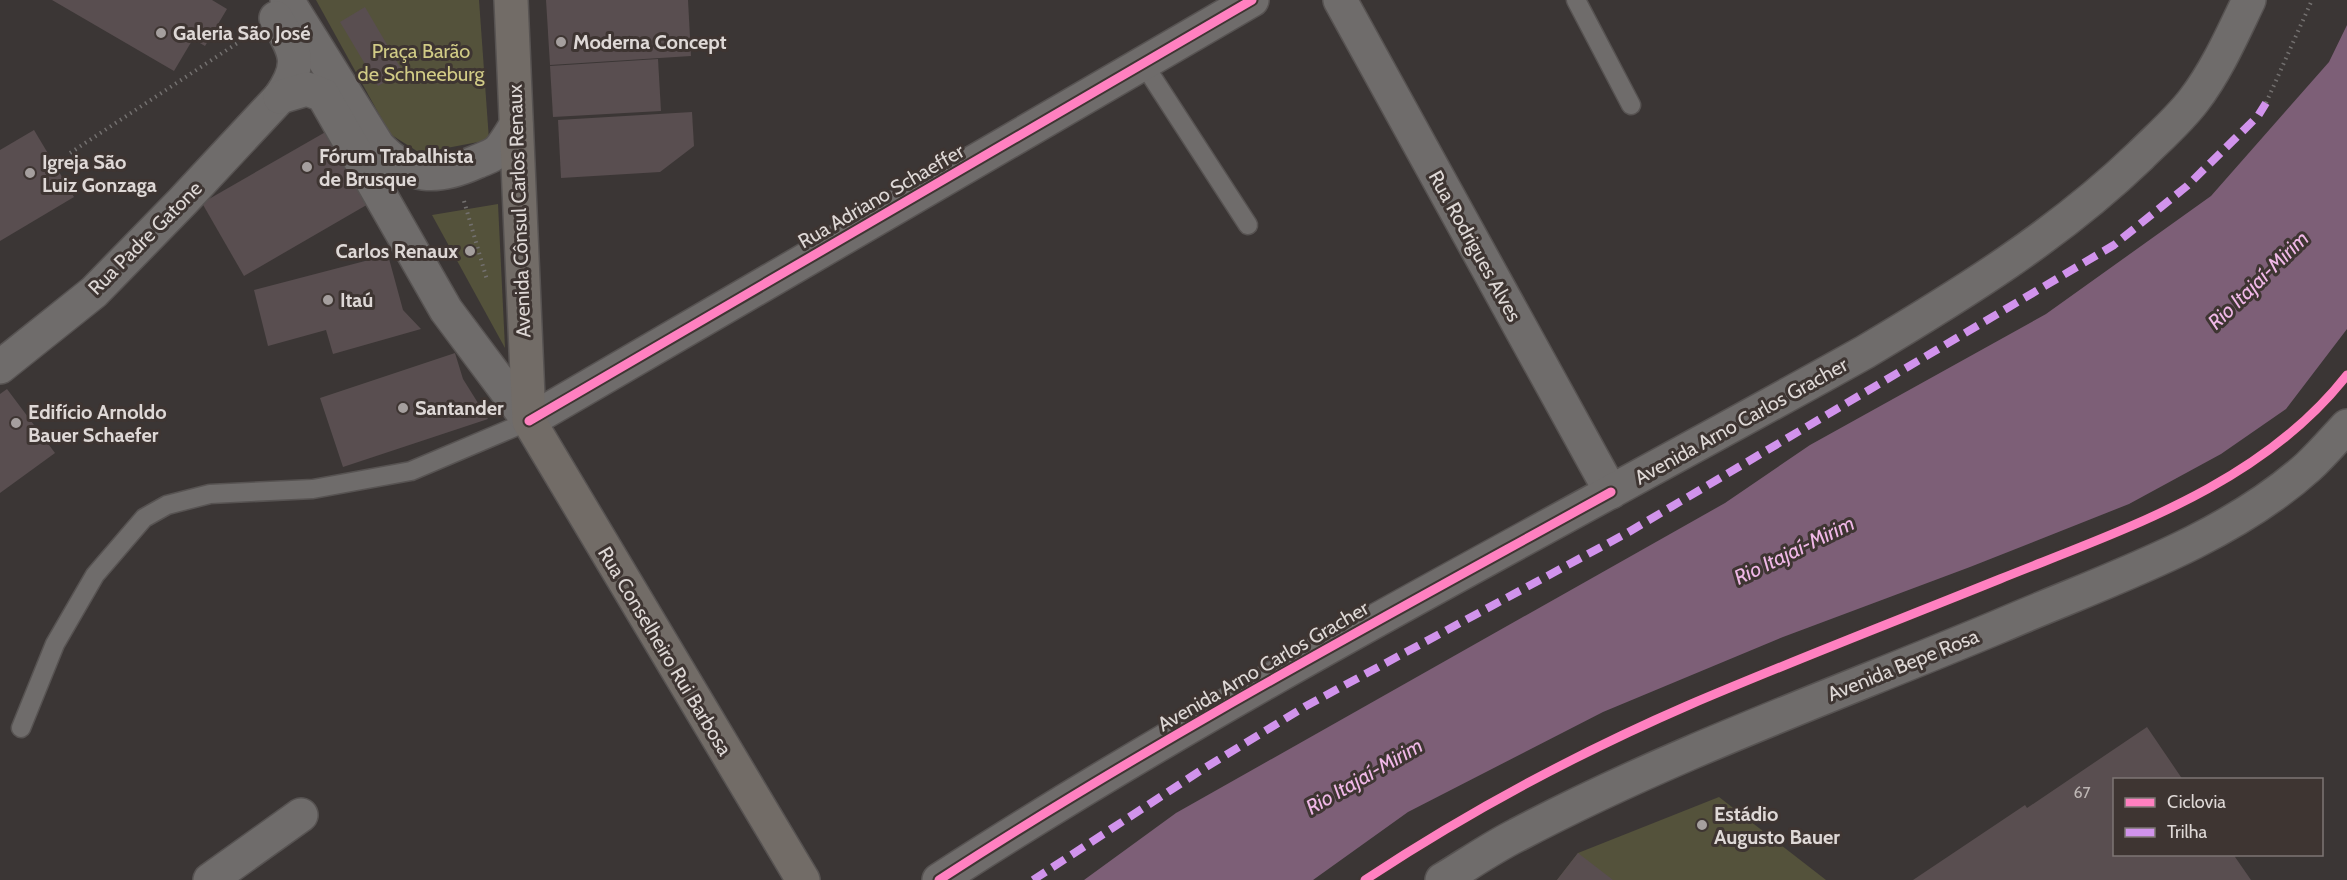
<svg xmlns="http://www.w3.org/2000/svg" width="2347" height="880" viewBox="0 0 2347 880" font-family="Cabin,sans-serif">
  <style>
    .green { fill: #54523b }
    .water { fill: #7d5f77 }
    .building { fill: #594e50 }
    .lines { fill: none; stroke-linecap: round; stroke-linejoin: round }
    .service-casing { stroke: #575352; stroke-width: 21 }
    .minor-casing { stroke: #575352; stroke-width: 36 }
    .tertiary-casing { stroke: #575352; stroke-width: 36 }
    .secondary-casing { stroke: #575352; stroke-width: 36 }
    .primary-casing { stroke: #575352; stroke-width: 36 }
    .path { stroke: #73706f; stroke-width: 4; stroke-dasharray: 1.5 4.5; stroke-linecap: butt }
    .service { stroke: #6f6c6b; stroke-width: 18 }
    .minor { stroke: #6f6c6b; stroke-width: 33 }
    .tertiary { stroke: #6f6c6b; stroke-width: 33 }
    .secondary { stroke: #6f6c6b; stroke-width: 33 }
    .primary { stroke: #726c67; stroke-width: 33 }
    .quiet { stroke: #d193ec; stroke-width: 8; stroke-dasharray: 15 8; stroke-linecap: butt }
    .cycleway-casing { stroke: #3e3532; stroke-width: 13 }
    .cycleway { stroke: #ff80c0; stroke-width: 9 }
    .poi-dot { fill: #a59f9e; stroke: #3e3532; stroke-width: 2 }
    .labels { text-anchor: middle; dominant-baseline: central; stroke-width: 6; stroke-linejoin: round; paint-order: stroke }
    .number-label { font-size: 16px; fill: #bdb6b4 }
    .poi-label { font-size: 20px; font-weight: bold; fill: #ded8d6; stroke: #3e3532; text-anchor: start }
    .park-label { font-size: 20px; fill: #d1cb86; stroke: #3e3532 }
    .street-label { font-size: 20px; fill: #ded8d6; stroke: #3e3532 }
    .water-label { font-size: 21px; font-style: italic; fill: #f0b8e7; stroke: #3e3532 }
  </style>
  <rect width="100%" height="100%" fill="#3b3635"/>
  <g class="green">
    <polygon points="316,0 479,0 489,140 420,153 390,134"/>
    <polygon points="498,204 505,348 432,215"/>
    <polygon points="1719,797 1826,880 1557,880 1578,853"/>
  </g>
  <polygon class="water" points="2347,25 2347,329 2286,409 2221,454 2129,504 1970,567 1783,637 1603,712 1408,812 1313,880 1084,880 1176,813 1725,503 1810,445 2046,314 2211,196 2329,62"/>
  <g class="building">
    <polygon points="52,0 212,0 227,9 205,46 193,39 174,71"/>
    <polygon points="546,0 688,0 691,56 550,65"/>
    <polygon points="365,7 403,72 378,86 340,22"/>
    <polygon points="658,59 661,111 553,117 550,66"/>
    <polygon points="692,112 694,146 660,172 561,178 558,120"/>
    <polygon points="34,130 74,197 0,241 0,150"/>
    <polygon points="329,130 370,203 244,276 202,203"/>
    <polygon points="388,255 403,310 421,329 333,354 326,330 268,346 254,290"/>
    <polygon points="455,353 463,379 488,419 343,467 320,398"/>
    <polygon points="7,389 55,453 0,493 0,394"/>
    <polygon points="2147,727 2183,780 2114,780 2114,854 2233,854 2251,880 1913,880 2025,805 2027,808"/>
    <polygon points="1578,853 1613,880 1557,880"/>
  </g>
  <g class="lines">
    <defs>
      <g id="service">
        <polyline points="1576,0 1631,105"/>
        <polyline points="1143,63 1248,225"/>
        <polyline points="21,728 55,644 95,575 144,518 167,505 210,494 313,489 411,471 529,421"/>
      </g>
      <polyline id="minor" points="210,880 301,815"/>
      <g id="tertiary">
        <polyline points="0,367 94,292 182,202 280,97"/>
        <polyline points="529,421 1252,0"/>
      </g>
      <g id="secondary">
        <path d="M287,0L378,146C409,179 436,180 476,162C483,159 495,155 500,149C506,142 511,133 516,125"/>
        <polyline points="1340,0 1611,492"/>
        <path d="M276,18C295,51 304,63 280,97"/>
        <polyline points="280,97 307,89 323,95 446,310 529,421"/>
        <path d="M939,880C1237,687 1555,525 1865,352C1962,294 2058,235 2140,156C2158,138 2179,120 2194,100C2217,70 2233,33 2249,0"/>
        <path d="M1442,880C1467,865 1491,848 1517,835C1672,753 1838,694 2000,626C2101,582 2225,542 2308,467C2322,454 2334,440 2347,426"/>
      </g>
      <polyline id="primary" points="511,0 529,421 803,880"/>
    </defs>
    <use href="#service" class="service-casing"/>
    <use href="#minor" class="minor-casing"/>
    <use href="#tertiary" class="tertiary-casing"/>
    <use href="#secondary" class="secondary-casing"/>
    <use href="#primary" class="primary-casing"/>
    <g class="path">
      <polyline points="2266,103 2312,0"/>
      <polyline points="70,153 239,42"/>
      <polyline points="464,201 487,280"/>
    </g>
    <use href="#service" class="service"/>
    <use href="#minor" class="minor"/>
    <use href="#tertiary" class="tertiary"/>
    <use href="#secondary" class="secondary"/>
    <use href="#primary" class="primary"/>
    <polyline class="quiet" points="1033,880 1203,769 1306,706 1627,533 2114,245 2187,186 2258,116 2266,103"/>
    <defs>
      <g id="cycleway">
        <polyline points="529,421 1252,0"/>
        <path d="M939,880C1156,739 1385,617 1611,492"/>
        <path d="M1365,880C1468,812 1576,754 1689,705C1792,661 1896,621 2000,579C2124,529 2261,485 2347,375"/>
      </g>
    </defs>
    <use href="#cycleway" class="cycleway-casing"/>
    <use href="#cycleway" class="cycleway"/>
  </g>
  <g class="poi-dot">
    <circle cx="161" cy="33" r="6"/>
    <circle cx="561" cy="42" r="6"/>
    <circle cx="307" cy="167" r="6"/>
    <circle cx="30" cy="173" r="6"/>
    <circle cx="470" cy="251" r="6"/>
    <circle cx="328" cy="300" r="6"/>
    <circle cx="403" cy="408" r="6"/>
    <circle cx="16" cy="423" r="6"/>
    <circle cx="1702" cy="825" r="6"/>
  </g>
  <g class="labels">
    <g class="number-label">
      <text x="2082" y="792">67</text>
    </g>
    <g class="poi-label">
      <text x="173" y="33">Galeria São José</text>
      <text x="573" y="42">Moderna Concept</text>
      <text x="319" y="156">Fórum Trabalhista<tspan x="319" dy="23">de Brusque</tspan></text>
      <text x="42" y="162">Igreja São<tspan x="42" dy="23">Luiz Gonzaga</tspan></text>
      <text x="458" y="251" text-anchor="end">Carlos Renaux</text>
      <text x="340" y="300">Itaú</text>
      <text x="415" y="408">Santander</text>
      <text x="28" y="412">Edifício Arnoldo<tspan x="28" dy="23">Bauer Schaefer</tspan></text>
      <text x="1714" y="814">Estádio<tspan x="1714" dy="23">Augusto Bauer</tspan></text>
    </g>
    <g class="park-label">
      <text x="421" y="51">Praça Barão<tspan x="421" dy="23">de Schneeburg</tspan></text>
    </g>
    <g class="street-label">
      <text transform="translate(881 196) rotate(-30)">Rua Adriano Schaeffer</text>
      <text transform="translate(519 211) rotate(-92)">Avenida Cônsul Carlos Renaux</text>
      <text transform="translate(145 238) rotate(-45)">Rua Padre Gatone</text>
      <text transform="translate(1475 246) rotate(61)">Rua Rodrigues Alves</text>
      <text transform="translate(1741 421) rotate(-29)">Avenida Arno Carlos Gracher</text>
      <text transform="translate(665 651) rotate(59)">Rua Conselheiro Rui Barbosa</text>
      <text transform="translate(1903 665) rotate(-22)">Avenida Bepe Rosa</text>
      <text transform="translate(1263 666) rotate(-30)">Avenida Arno Carlos Gracher</text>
    </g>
    <g class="water-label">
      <text transform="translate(2258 280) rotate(-44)">Rio Itajaí-Mirim</text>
      <text transform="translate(1794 550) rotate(-26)">Rio Itajaí-Mirim</text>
      <text transform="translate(1364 776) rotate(-30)">Rio Itajaí-Mirim</text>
    </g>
  </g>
  <rect x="2113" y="778" width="210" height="78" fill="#3e3532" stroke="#7e7674" stroke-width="1.5"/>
  <rect x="2125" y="798" width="30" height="9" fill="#ff80c0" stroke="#7e7674" stroke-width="1.5"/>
  <text x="2167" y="808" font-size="18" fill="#ded8d6">Ciclovia</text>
  <rect x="2125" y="828" width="30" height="9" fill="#d193ec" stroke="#7e7674" stroke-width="1.5"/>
  <text x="2167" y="838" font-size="18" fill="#ded8d6">Trilha</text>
</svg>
